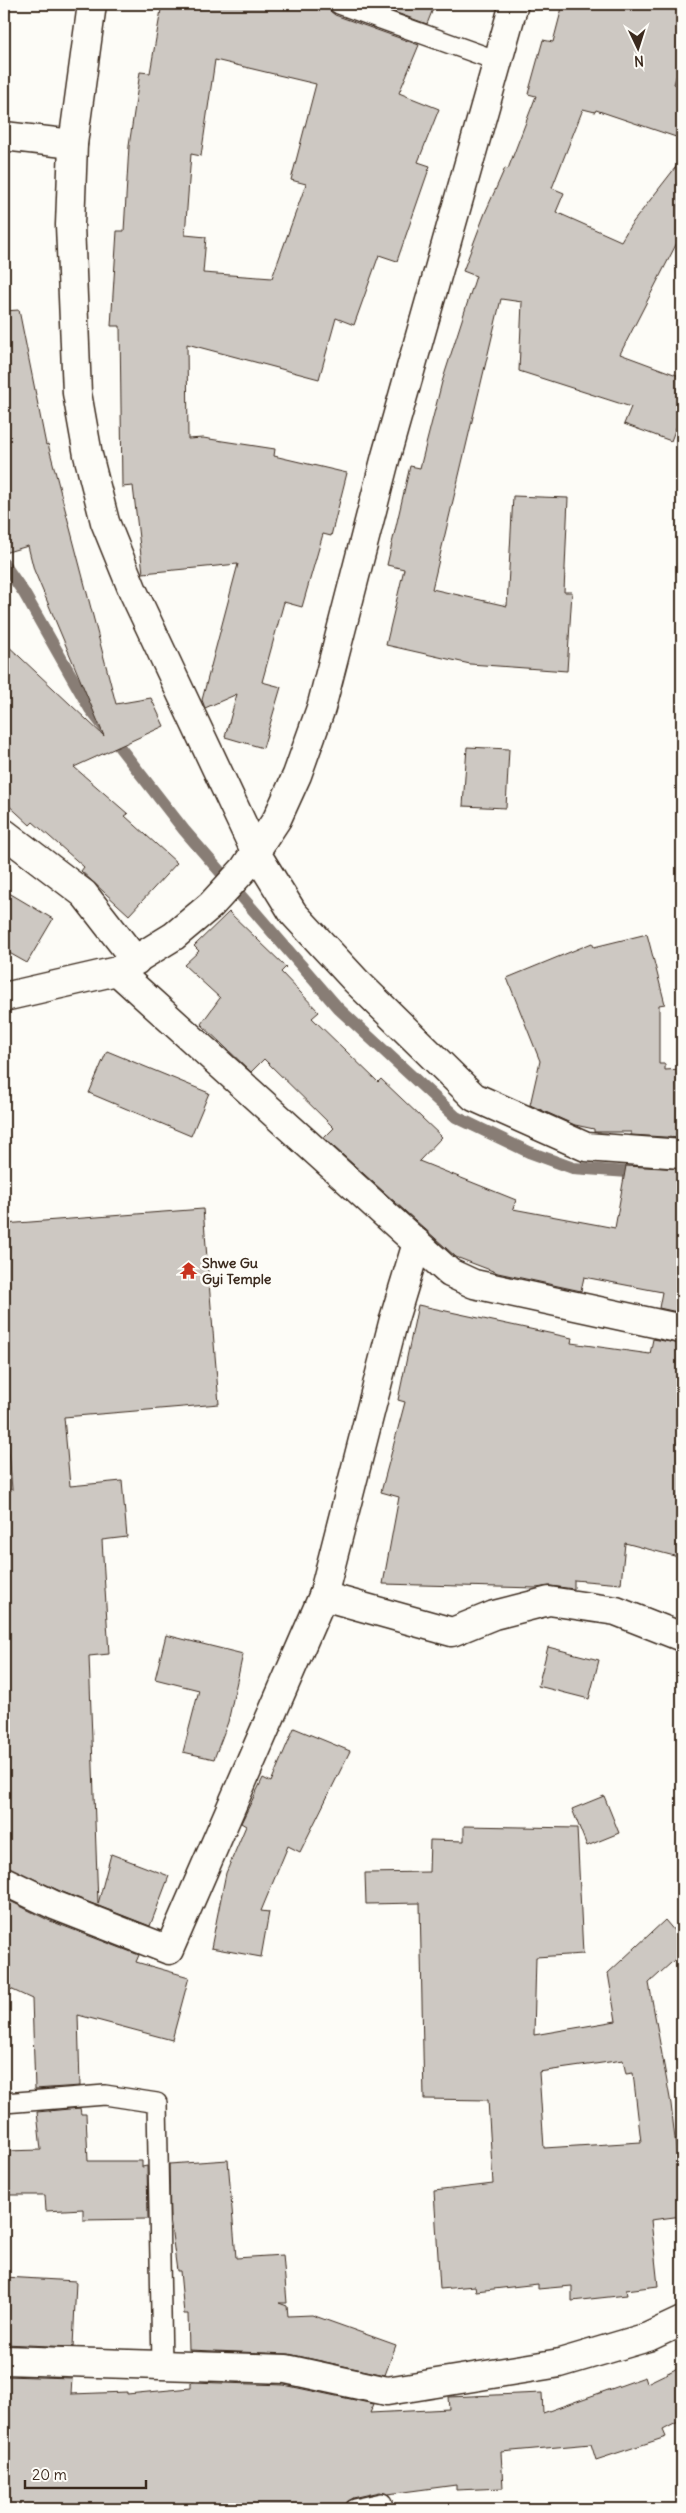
<svg xmlns="http://www.w3.org/2000/svg" width="686" height="2513" viewBox="0 0 686 2513" font-family="Delius,sans-serif">
  <style>
    .lines { fill: none; stroke-linecap: round; stroke-linejoin: round }
    .stream { stroke: #887d74; stroke-width: 12 }
    .building { fill: #cdc8c2; stroke: #3b2a1e; fill-rule: evenodd }
    .lane-casing { stroke: #3b2a1e; stroke-width: 22 }
    .street-casing { stroke: #3b2a1e; stroke-width: 31 }
    .secondary-casing { stroke: #3b2a1e; stroke-width: 31 }
    .lane { stroke: #fdfcf7; stroke-width: 19 }
    .street { stroke: #fdfcf7; stroke-width: 28 }
    .secondary { stroke: #fdfcf7; stroke-width: 28 }
    .labels { text-anchor: middle; dominant-baseline: central; stroke-width: 5; stroke-linejoin: round; paint-order: stroke }
    .poi-label { font-size: 14px; font-weight: bold; fill: #3b2a1e; stroke: #fdfcf7; text-anchor: start }
  </style>
  <rect width="100%" height="100%" fill="#fdfcf7"/>
  <filter id="ink" filterUnits="userSpaceOnUse"><feTurbulence type="fractalNoise" baseFrequency=".02" numOctaves="2"/><feDisplacementMap in="SourceGraphic" scale="10" xChannelSelector="R" yChannelSelector="G"/><feConvolveMatrix kernelMatrix="1 2 1 2 8 2 1 2 1" color-interpolation-filters="sRGB"/></filter>
  <g filter="url(#ink)">
    <g class="lines">
      <polyline class="stream" points="4,564 24,593 90,709 184,830 338,1008 456,1117 529,1152 573,1168 642,1173"/>
    </g>
    <g class="building">
      <path d="M162,4H328L330,11L335,15L419,45L399,93L439,109L418,162L430,166L397,261L379,255L354,325L336,318L319,379L187,344L188,439L203,438L275,449L274,456L347,473L331,536L323,534L302,607L284,602L262,682L281,687L263,748L225,737L237,694L205,708L202,700L238,564L143,573L133,486L122,487L120,326H111L117,231H124L129,146L140,72L150,73ZM215,60L316,84L291,180L306,184L272,278L203,273L206,237L185,235L191,154L201,156Z"/>
      <polygon points="372,4 435,4 427,24"/>
      <polygon points="563,4 682,4 682,57 674,84 682,86 682,120 676,137 596,110 595,112 583,109 552,188 564,193 556,212 621,241 630,226 682,159 682,233 620,354 682,377 682,412 671,441 624,424 631,407 519,371 522,302 501,299 432,589 507,606 513,496 568,498 564,592 572,592 567,671 470,664 386,645 404,569 387,565 410,466 420,468 442,382 476,276 463,271 485,213 505,168 508,169 536,96 528,94 543,40 553,42"/>
      <polygon points="19,310 46,445 48,444 116,704 151,698 164,726 74,767 128,814 125,816 177,863 129,915 81,871 84,867 33,822 30,825 4,801 4,642 104,736 34,570 28,546 4,553 4,311"/>
      <polygon points="467,747 509,749 506,808 463,806"/>
      <polygon points="4,890 53,919 27,963 4,950"/>
      <polygon points="229,912 286,967 281,972 319,1012 312,1018 378,1082 381,1079 442,1137 419,1161 516,1200 513,1209 615,1228 626,1166 682,1169 682,1313 659,1308 662,1292 584,1277 581,1291 498,1273 456,1257 324,1138 334,1128 264,1059 251,1072 201,1024 220,998 184,965 199,951 194,946"/>
      <polygon points="647,934 665,1004 659,1005 659,1064 665,1064 665,1070 682,1069 682,1138 631,1135 631,1132 594,1132 594,1129 575,1125 530,1105 540,1061 507,978 592,943 594,947"/>
      <polygon points="107,1051 209,1093 191,1136 89,1093"/>
      <polygon points="203,1209 219,1404 64,1417 70,1486 122,1481 127,1537 102,1540 109,1654 89,1656 98,1904 111,1854 169,1876 150,1926 60,1891 4,1866 4,1490 12,1490 7,1421 4,1422 4,1224"/>
      <polygon points="418,1305 572,1338 571,1343 650,1354 653,1339 682,1344 682,1558 625,1543 621,1584 574,1580 574,1589 551,1586 536,1588 383,1584 399,1497 381,1492 405,1402 398,1400"/>
      <polygon points="166,1635 243,1654 228,1722 214,1759 183,1752 199,1690 155,1679"/>
      <polygon points="548,1647 599,1660 589,1699 538,1686"/>
      <polygon points="294,1728 350,1751 300,1852 288,1846 261,1911 269,1912 261,1957 211,1948 226,1873 246,1826 241,1823 263,1778 271,1782"/>
      <polygon points="604,1796 619,1833 587,1846 572,1809"/>
      <path d="M464,1826L577,1828L583,1954L536,1957L534,2035L616,2021L608,1973L665,1920L682,1940V1953L649,1983L671,2104L680,2183L682,2182V2216L651,2220L658,2286L626,2290L627,2295L572,2301V2286L538,2289V2284L476,2291L475,2286L440,2289L434,2191L493,2184L488,2100L424,2099L420,1903L366,1904L365,1873L429,1872L430,1840L464,1841ZM623,2060L626,2074L633,2073L641,2142L544,2148L539,2072Z"/>
      <polygon points="4,1898 48,1920 139,1955 136,1962 189,1977 172,2040 78,2015 80,2086 35,2089 32,1999 4,1986"/>
      <polygon points="80,2108 81,2114 86,2114 88,2161 142,2161 142,2167 147,2166 148,2219 83,2220 83,2209 46,2211 45,2195 4,2195 4,2151 41,2150 37,2112"/>
      <polygon points="228,2160 236,2258 283,2255 287,2303 279,2303 287,2306 288,2316 312,2315 396,2345 385,2375 289,2354 189,2350 188,2314 184,2314 180,2271 177,2271 170,2219 169,2164"/>
      <polygon points="4,2277 76,2281 73,2347 4,2344"/>
      <polygon points="682,2366 682,2420 663,2430 666,2437 596,2460 591,2444 501,2452 503,2488 456,2490 456,2485 388,2494 380,2492 353,2498 346,2504 312,2506 312,2509 4,2509 4,2376 72,2378 71,2394 127,2392 127,2394 191,2388 191,2382 284,2385 374,2404 370,2413 449,2409 448,2397 542,2393 543,2413 645,2377 647,2383"/>
    </g>
    <g class="lines">
      <defs>
        <g id="lane">
          <polyline points="339,4 498,61"/>
          <polyline points="4,2103 105,2095 157,2103 162,2364"/>
          <polyline points="355,2509 382,2503"/>
        </g>
        <g id="street">
          <polyline points="92,4 73,144 70,225 77,393 88,455 105,522 133,591 256,853 293,913 356,981 474,1097 586,1147 682,1154"/>
          <polyline points="4,136 73,144"/>
          <polyline points="4,833 84,894 136,961"/>
          <polyline points="117,971 450,1273 474,1284 682,1329"/>
          <polyline points="323,1596 452,1632 494,1615 549,1601 616,1611 682,1637"/>
          <polyline points="4,1881 54,1905 169,1950 323,1596 394,1319 417,1243"/>
          <polyline points="4,2360 286,2369 387,2391 560,2363 648,2337 682,2321"/>
        </g>
        <polyline id="secondary" points="4,997 117,971 174,936 211,905 244,869 277,819 297,775 321,708 386,456 514,4"/>
      </defs>
      <use href="#lane" class="lane-casing"/>
      <use href="#street" class="street-casing"/>
      <use href="#secondary" class="secondary-casing"/>
      <use href="#lane" class="lane"/>
      <use href="#street" class="street"/>
      <use href="#secondary" class="secondary"/>
    </g>
  </g>
  <defs>
    <symbol id="temple-bare" viewBox="-9 -9 18 18"><path d="M0-6L5-2H3V0L6.5 2.5H4V6H1.5V3h-3V6H-4V2.5H-6.5L-3 0V-2H-5Z" fill="#c8321e" stroke="#fdfcf7" stroke-width="2.5" paint-order="stroke"/></symbol>
  </defs>
  <g fill-rule="evenodd">
    <use href="#temple-bare" x="176" y="1258" width="25" height="25"/>
  </g>
  <g class="labels">
    <g class="poi-label">
      <text x="202" y="1263">Shwe Gu<tspan x="202" dy="16">Gyi Temple</tspan></text>
    </g>
  </g>
  <rect width="686" height="2513" fill="none" stroke="#fdfcf7" stroke-width="20"/>
  <rect x="10" y="10" width="666" height="2493" fill="none" stroke="#3b2a1e" stroke-width="2" filter="url(#ink)"/>
  <g transform="translate(638 48) rotate(176)" stroke="#fdfcf7" stroke-width="4" paint-order="stroke">
  <path d="M0-4L9 19L0 12L-9 19Z" fill="#3b2a1e"/>
  <text y="-8" font-size="14" font-weight="bold" text-anchor="middle" fill="#3b2a1e">N</text>
  </g>
  <path d="M25 2480v8h121v-8" fill="none" stroke="#3b2a1e" stroke-width="2.5"/>
  <text x="32" y="2480" font-size="15" fill="#3b2a1e" stroke="#fdfcf7" stroke-width="4" paint-order="stroke">20 m</text>
</svg>
